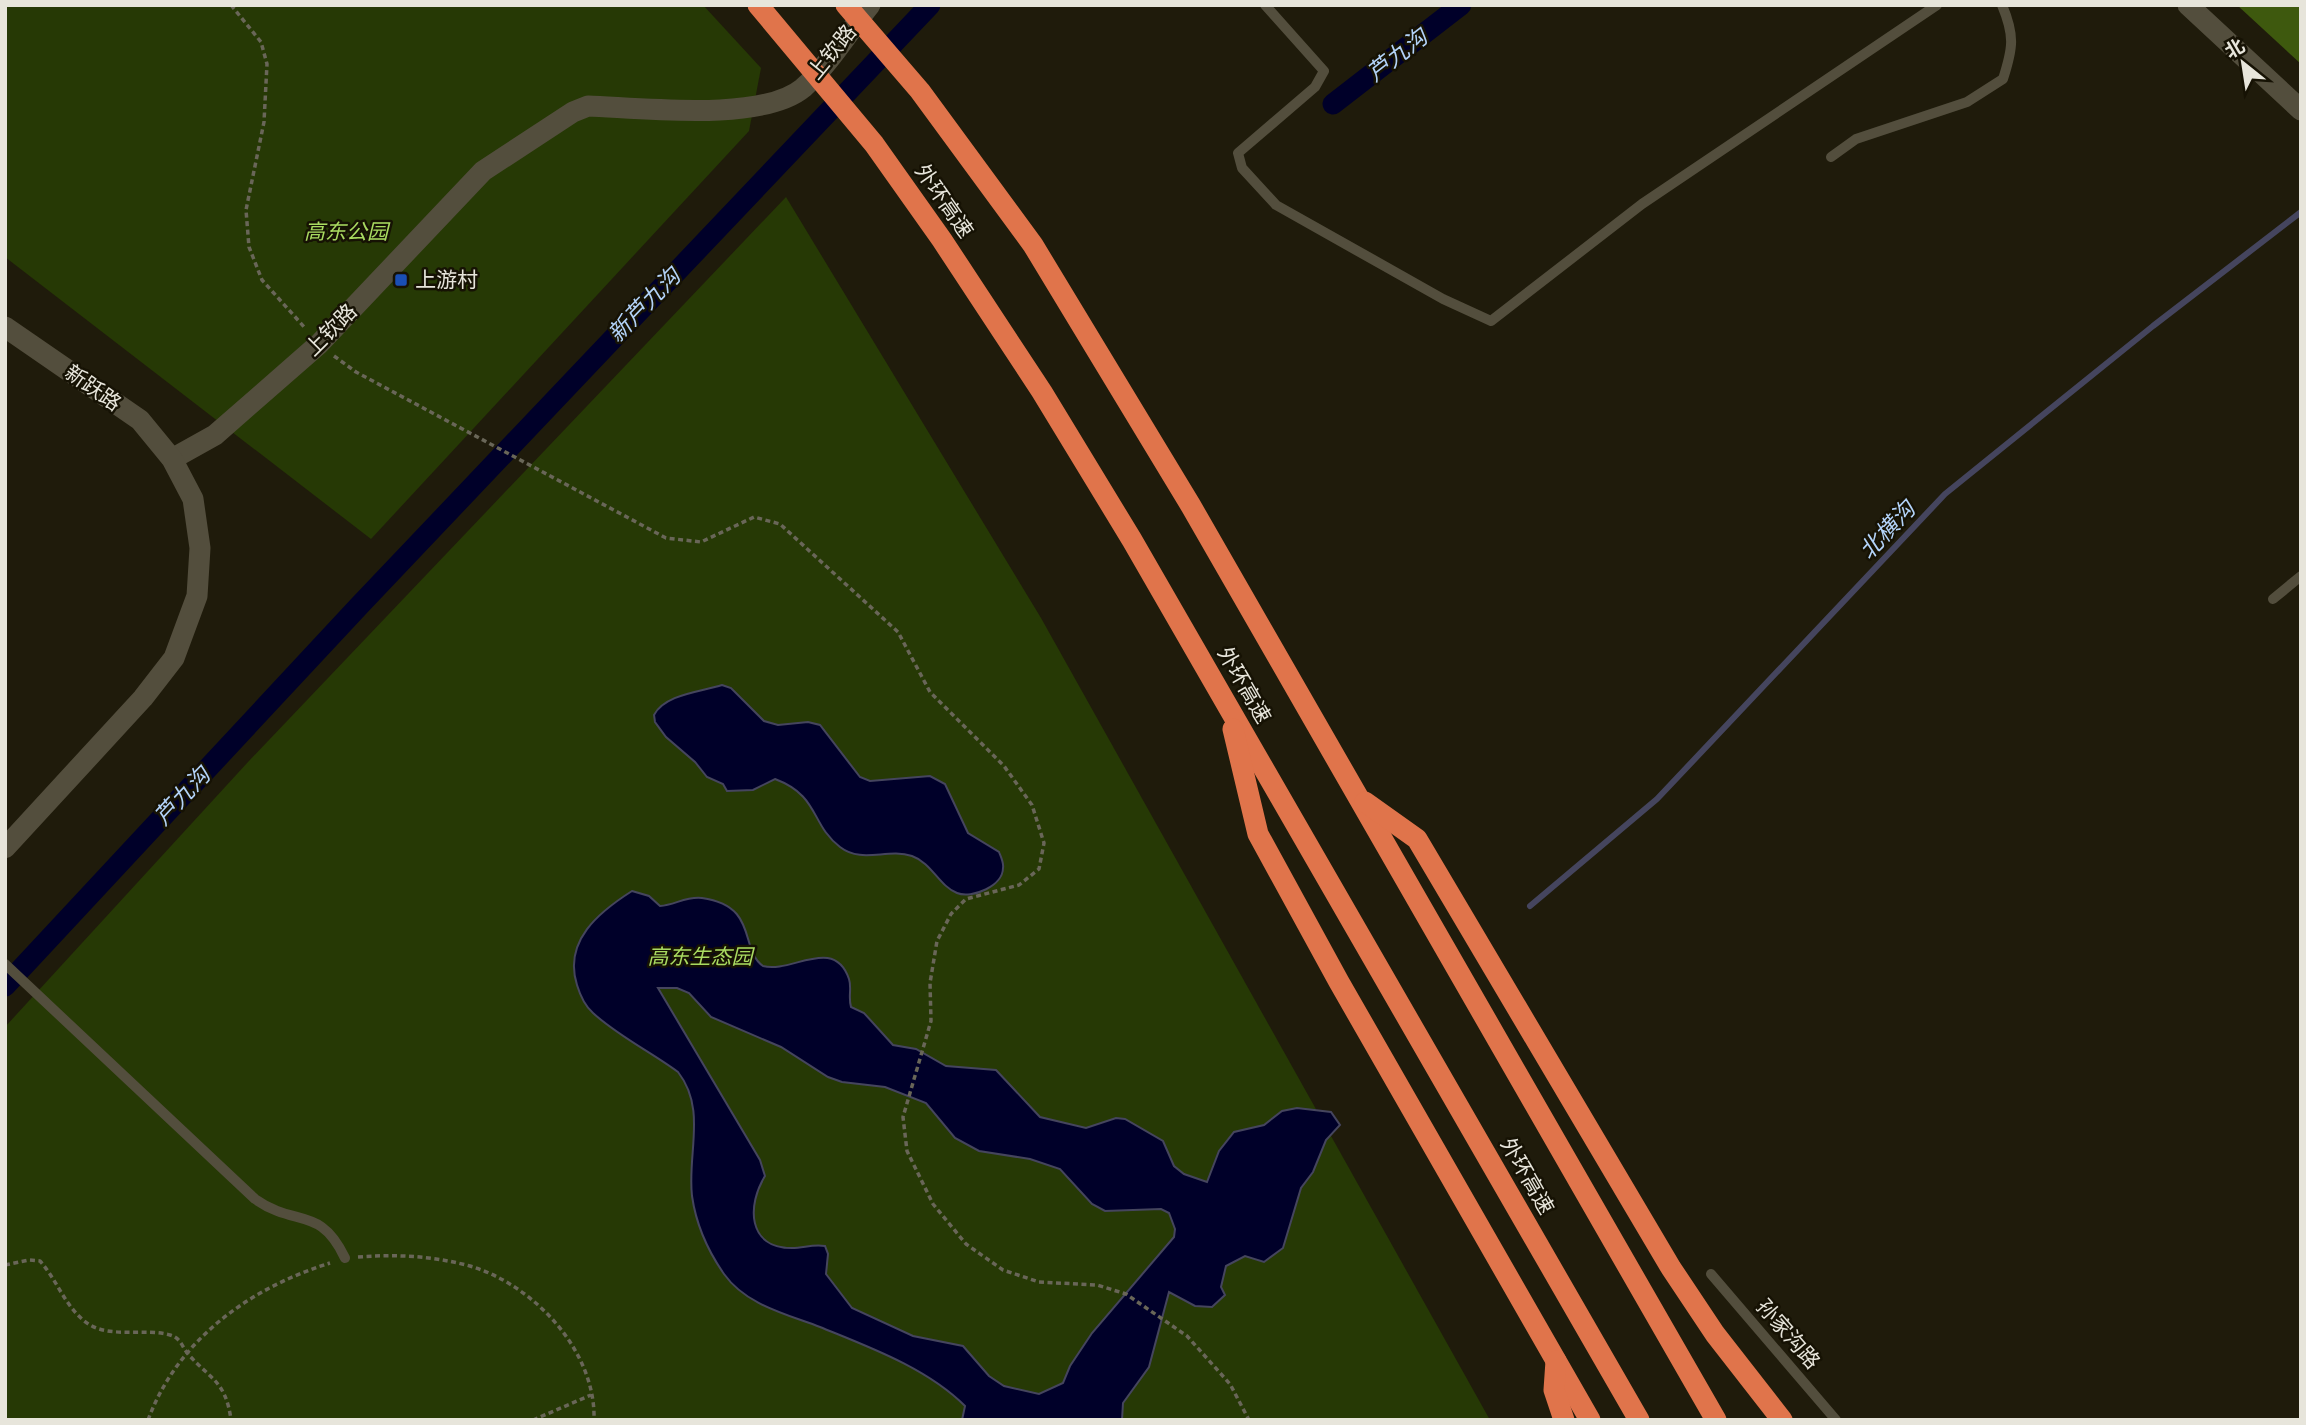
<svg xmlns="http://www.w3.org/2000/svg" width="2306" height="1425" viewBox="0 0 2306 1425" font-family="'Crimson Pro','Noto Sans SC',serif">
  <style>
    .green { fill: #263905 }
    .forest { fill: #3e590e }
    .water { fill: #000029; stroke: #45455e; stroke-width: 2; fill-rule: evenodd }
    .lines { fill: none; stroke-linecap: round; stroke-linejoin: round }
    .stream { stroke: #45455e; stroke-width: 6 }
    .canal { stroke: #000029; stroke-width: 21 }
    .path { stroke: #696658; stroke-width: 3.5; stroke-dasharray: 5 3.5; stroke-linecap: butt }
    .service { stroke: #534e3d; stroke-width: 10 }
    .minor { stroke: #534e3d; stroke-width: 21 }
    .tertiary { stroke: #534e3d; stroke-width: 21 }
    .motorway { stroke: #e0744b; stroke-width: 21 }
    .transit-dot { fill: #1a4fb4; stroke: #161204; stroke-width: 2.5 }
    .labels { text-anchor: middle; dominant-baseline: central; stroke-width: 5; stroke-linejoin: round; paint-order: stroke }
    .street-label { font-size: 21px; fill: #e7e5db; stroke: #161204 }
    .park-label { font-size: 21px; font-style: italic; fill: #a9da61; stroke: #161204 }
    .poi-label { font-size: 21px; fill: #e7e5db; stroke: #161204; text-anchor: start }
    .water-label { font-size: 23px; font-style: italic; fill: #b3d3f9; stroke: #161204 }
  </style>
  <rect width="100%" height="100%" fill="#1f1b0b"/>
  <g class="green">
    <polygon points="5,5 703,5 761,68 749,131 371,539 5,257"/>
    <polygon points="786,197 1041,618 1490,1420 5,1420 5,1027 248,762"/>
  </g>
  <polygon class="forest" points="2237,5 2301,5 2301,64"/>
  <g class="water">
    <path d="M722,685L731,688L764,721L778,725L808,722L820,725L860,777L870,781L930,776L945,784L968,833L999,852C1001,857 1004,863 1003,868C1003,886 972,899 957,893C939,886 932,863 912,856C887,848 862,864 840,847C810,824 820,796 775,779L753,790L727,791L723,784L707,777L695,762L666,737L655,722L654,715C665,694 701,692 722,685Z"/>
    <path d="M632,891L649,896L660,906C675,905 686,896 702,898C759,906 739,949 763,966C791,974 834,935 849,979C852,988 848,997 851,1007L864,1013L893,1045L916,1049L946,1066L996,1070L1040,1117L1086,1128L1116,1118L1125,1119L1163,1141L1174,1166L1184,1174L1207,1182L1219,1151L1234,1132L1264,1125L1282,1111L1297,1108L1331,1112L1340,1125L1326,1140L1313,1172L1301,1188L1283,1248L1264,1262L1245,1256L1226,1266L1221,1287L1225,1295L1212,1307L1195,1306L1169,1292L1149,1367L1123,1403L1122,1420H962L965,1406C927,1368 869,1347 820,1327C786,1314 746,1305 724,1274C708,1251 696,1224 692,1196C687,1154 707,1109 678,1072C651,1052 618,1036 593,1013C585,1006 580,995 577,985C563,941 599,912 632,891ZM658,988H677L689,993L711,1017L781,1047L828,1077L842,1082L885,1087L926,1103L955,1138L979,1151L1030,1159L1060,1169L1092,1204L1105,1211L1161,1209L1169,1213L1175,1229L1174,1237L1092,1333L1070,1366L1063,1383L1039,1394L1004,1386L989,1376L963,1346L913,1336L852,1308L826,1274L828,1254L825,1246C812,1244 804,1248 792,1248C747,1248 747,1205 765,1176L760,1160Z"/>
  </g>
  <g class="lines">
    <polyline class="stream" points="1530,906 1657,799 1945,494 2153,326 2301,212"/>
    <g class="canal">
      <polyline points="1333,104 1461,5"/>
      <polyline points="5,986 359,606 930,5"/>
    </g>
    <g class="path">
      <polyline points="231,5 261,42 267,64 264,122 246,210 249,247 262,280 306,329"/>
      <polyline points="334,356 356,372 666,538 701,542 754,517 780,524 898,632 930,692 1004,766 1032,805 1044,843 1039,869 1019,885 966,899 951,914 937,941 930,983 931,1021 903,1117 907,1151 933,1204 966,1244 1003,1270 1039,1282 1097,1285 1126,1294 1187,1336 1230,1384 1249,1420"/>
      <path d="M358,1257C396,1254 433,1256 470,1266C534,1285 596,1351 594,1420"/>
      <path d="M5,1265L29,1260L40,1261C58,1281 66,1310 90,1325C112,1338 146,1328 170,1335C181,1338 182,1347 188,1354C210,1379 226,1381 231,1420"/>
      <path d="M148,1420C178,1339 250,1288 330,1263"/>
      <polyline points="533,1420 591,1395"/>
    </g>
    <g class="service">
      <polyline points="1265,5 1324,71 1315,87 1238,153 1242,168 1276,205 1443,299 1491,321 1642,204 1937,5"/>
      <path d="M1831,157L1856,139L1967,102L2003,79C2013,48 2015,36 2002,5"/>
      <polyline points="2273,599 2301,576"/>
      <path d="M5,964L255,1199C296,1228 320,1205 345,1258"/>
      <polyline points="1711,1274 1836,1420"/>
    </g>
    <g class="minor">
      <polyline points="2188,5 2301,110"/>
      <path d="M172,459L215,435L319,344L483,171L573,112L588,106C642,108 762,122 803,88C827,67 850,30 870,5"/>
    </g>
    <polyline class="tertiary" points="5,327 140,420 172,459 193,499 200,548 197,596 174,658 143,698 5,848"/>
    <g class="motorway">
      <polyline points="758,5 874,144 942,240 1042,392 1132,540 1639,1420"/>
      <polyline points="846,5 920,91 1033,245 1191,506 1716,1420"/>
      <polyline points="1233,729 1258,834 1339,982 1590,1420"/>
      <polyline points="1365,802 1417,839 1671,1268 1715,1334 1782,1420"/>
      <polyline points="1556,1361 1554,1390 1564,1420"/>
    </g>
  </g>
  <rect class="transit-dot" x="394" y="273" width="14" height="14" rx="3.5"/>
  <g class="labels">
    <g class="street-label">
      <text transform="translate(832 52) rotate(-51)">上钦路</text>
      <text transform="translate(944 201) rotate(55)">外环高速</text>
      <text transform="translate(331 330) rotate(-45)">上钦路</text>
      <text transform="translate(93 388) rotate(35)">新跃路</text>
      <text transform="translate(1244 685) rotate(60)">外环高速</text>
      <text transform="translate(1527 1176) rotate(60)">外环高速</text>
      <text transform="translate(1788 1334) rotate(49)">孙家沟路</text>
    </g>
    <g class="park-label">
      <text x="346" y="232">高东公园</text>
      <text x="700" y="957">高东生态园</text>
    </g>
    <g class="poi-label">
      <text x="415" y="280">上游村</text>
    </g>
    <g class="water-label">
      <text transform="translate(1397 55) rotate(-38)">芦九沟</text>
      <text transform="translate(644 305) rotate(-46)">新芦九沟</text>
      <text transform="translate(1887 530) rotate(-47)">北横沟</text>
      <text transform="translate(182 796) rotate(-47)">芦九沟</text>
    </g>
  </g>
  <rect width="2306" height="1425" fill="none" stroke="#e7e5db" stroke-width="14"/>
  <g transform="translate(2243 63) rotate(330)" stroke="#161204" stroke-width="5" paint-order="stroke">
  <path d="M0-5L12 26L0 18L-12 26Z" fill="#e7e5db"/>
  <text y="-10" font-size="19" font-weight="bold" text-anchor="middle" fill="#e7e5db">北</text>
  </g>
</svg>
